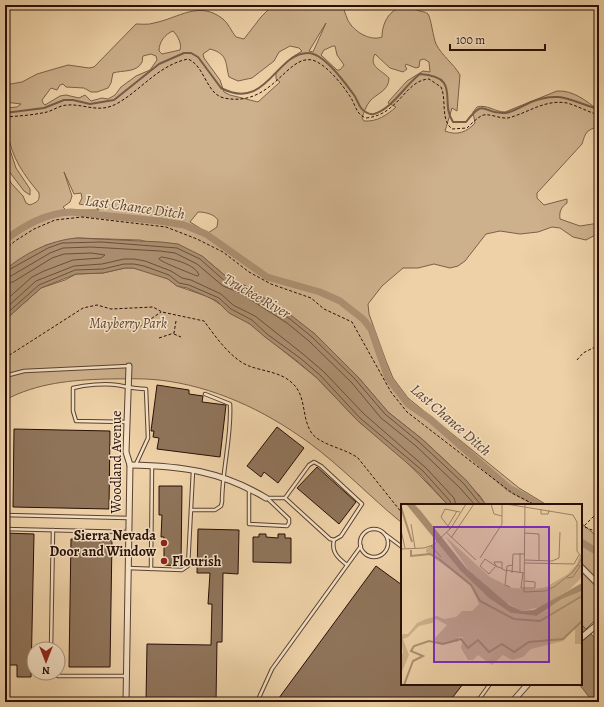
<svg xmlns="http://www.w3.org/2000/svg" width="604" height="707" viewBox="0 0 604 707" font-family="Alegreya,serif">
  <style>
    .green { fill: #cdb08c; stroke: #7b6049; fill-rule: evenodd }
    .water { fill: #ab8f70; stroke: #775c46 }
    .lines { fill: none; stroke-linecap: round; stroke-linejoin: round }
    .shore { stroke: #6a4f3b; stroke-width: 1 }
    .stream { stroke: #775c46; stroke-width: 2 }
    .canal { stroke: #ab8f70; stroke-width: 7 }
    .building { fill: #8f745a; stroke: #290f06 }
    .service-casing { stroke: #5a402e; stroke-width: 4.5 }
    .minor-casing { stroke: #5a402e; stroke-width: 7 }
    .path { stroke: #290f06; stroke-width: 1; stroke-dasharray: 3 2; stroke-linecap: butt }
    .service { stroke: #f4e1c6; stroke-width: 2.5 }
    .minor { stroke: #f4e1c6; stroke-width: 5 }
    .poi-dot { fill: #8f2418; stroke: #f4e1c6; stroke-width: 1.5 }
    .labels { text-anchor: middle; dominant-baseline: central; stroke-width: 3; stroke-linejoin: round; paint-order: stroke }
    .park-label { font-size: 14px; font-style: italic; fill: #624735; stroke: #f4e1c6 }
    .street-label { font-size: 14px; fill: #290f06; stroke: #f4e1c6 }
    .poi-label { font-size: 14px; font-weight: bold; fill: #290f06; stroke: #f4e1c6; text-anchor: end }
    .water-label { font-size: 15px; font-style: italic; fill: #5d4230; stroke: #f4e1c6 }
    .inset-river { fill: none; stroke: #ab8f70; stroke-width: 2 }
    .inset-road { fill: none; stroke: #9f8367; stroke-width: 1 }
    .view { fill: #7b2cbf; fill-opacity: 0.15; stroke: #7b2cbf; stroke-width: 2 }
    .inset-edge { fill: none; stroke: #290f06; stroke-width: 2 }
  </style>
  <rect width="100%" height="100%" fill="#eed1a7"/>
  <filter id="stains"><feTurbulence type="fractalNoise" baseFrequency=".005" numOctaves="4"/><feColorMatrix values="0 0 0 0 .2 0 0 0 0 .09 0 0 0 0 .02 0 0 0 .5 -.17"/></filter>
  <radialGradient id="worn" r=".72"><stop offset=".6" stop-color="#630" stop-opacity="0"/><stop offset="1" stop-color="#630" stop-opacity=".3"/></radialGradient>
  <g class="green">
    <path d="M273,5H341C346,11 346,20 351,25C358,34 372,41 382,37C382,17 397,0 417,10C421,12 425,11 428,14C431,18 433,37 436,44C442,56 454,64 460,75L457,111L452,108L445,131C457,136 467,132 475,123L473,112L477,107C487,104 495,112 505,112L557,91C573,90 587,101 599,111V126C586,131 586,131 582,144L537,193V198L544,205L567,199V203C561,207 559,212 560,219L580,226L599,223V233L586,240L573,237L560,228L552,227L538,232L520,234L500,231L486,234L465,261L458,266L450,268L434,264L418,268H403L382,286L368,304L369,314L386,361L393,378L408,398L519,488L547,505H486L480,496L449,464L422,439L388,412L358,377L315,334L244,285L229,279L202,256L140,240L77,238L46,245L5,270V170L11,183L23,196L26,203L30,205C37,202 40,201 39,193C24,175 11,157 8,133H5V108L17,107L21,104L5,102V85L22,82L37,74L68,65L89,68L94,67L136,24C142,24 148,25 154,23C179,18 199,0 223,19C229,24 231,31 236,37L244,39L261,17ZM326,23L313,52L309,51ZM173,31C178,36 182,44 180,50L162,54L159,51C159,42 165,34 173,31ZM290,46L299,48L302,51L291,58L276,72V79L280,82L258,102L230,95L224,92L220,80L204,58L203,54L210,49C229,54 225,64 229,77L238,81L252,78L274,61L279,52ZM333,46H335L337,55L344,65L340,70H337L321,55L324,50ZM151,54L156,56L157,60L150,70L136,76L121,87L115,95L108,99L102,98L91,101L85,95L79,98L66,95L60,96L45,105L43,103L42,100L51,88L57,90L60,85L63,84L66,87L84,88L91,92H97L108,88L111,83L113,73C122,70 137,73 142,62C143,60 142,58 143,56ZM375,54L390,68L403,72L407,69L405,66L406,64L416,68L419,67L420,60L424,59L429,62L430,72L423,71L407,81L389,101L388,103L396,107C387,115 377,122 364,121L362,118C364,112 366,106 370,101C377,93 389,91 389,78C382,70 368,67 375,54ZM64,172L74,194L81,193L82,198L79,204L95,207L99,210H66L63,207L70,202L72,196ZM198,212C205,212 214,214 218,220L217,227L208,233L190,222Z"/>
    <polygon points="5,135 16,168 30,189 30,195 24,191 5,166"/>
    <path d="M125,268H133L151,272L168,279L177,286L209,297L250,324L317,378L358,421L402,457L448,505H402V523C370,497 341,466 308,442C264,410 213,386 159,380C142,378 125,379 107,379C71,380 37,383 5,400V320L41,288L65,280L76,274L103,273Z"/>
    <polygon points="581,523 599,538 599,616 586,629 581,624"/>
  </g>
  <g class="water">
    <path d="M77,238L161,242L178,244L202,256L229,279L244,285L292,316L315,334L358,377L388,412L422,439L467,481L486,505H448L420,474L358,421L317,378L297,361L265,337L250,324L229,313L217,301L187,288L177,286L168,279L133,268H125L103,273L76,274L41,288L5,320V270C25,253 51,240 77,238Z"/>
    <polygon points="581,624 599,642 599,702 593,702 579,684 581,684"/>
  </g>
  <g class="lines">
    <g class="shore">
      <path d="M162,257C173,259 195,264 199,275L197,276C190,273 163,263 159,259Z"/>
      <polyline points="5,272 48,248 62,243 102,242 177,248 200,259 226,282 242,289 290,319 312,337 355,379 385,414 419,442 446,467 464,484 481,505"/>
      <polyline points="5,277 11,276 50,253 63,248 91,247 160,251 175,253 197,264 223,286 240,293 287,323 309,341 352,383 381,418 416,446 460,488 475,505"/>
      <polyline points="5,283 13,282 52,258 64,254 91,253 105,255 101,258 73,260 44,271 32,277 5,301"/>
      <polyline points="5,309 36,281 74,266 102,264 124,259 134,259 145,261 171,271 182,278 191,280 221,294 233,305 255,316 303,354 324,372 364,414 426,468 454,498 456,505"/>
      <polyline points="5,315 39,285 75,270 103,269 124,264 134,264 144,266 169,275 179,283 189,285 219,298 231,309 252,320 267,334 300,358 320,375 360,418 423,471 450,501 451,505"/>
    </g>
    <path class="stream" d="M5,113L44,108L64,100H73L90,104L114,100L159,64L184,53H191L198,57L221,88C267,112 275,53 308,53C324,53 345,83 354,95C357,99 358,104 361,108C364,112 370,115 374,114C393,108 405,85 420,74C462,77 439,101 453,122H466C486,96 482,115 505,113C514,112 522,106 531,102C562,90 571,102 599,109"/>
    <g class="canal">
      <path d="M5,240C25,225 46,213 71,212L159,221L184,225L206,234L267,277L320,292L340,301L363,319L371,329L388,378L408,404L430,419L509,488L540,505"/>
      <polyline points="581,542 599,553"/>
    </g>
  </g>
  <g class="building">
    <polygon points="157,385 189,390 189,394 203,396 202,402 226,405 220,457 157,449 159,438 153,437 154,431 151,431"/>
    <polygon points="277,427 304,448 278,483 264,472 261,477 247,466"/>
    <polygon points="14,429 110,431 109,509 13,507"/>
    <polygon points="317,467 356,502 339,524 297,488"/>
    <polygon points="159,486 182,486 181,566 164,565 164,537 161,537 162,515 159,515"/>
    <polygon points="198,529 239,530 238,574 223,573 222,642 217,642 216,702 146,702 147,644 211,645 212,604 208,604 210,573 197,573"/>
    <polygon points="5,533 34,534 31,677 17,677 17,665 5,665"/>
    <polygon points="259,534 266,534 266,537 278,538 278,534 285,534 285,538 291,538 291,563 253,562 253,537 259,537"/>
    <polygon points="71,539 112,540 110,667 69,667"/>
    <polygon points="376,566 402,585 402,684 463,684 449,702 276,702"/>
  </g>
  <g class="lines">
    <defs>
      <g id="service">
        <polyline points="5,376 24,371 129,366"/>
        <path d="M127,422L76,421L73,411V388C85,385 105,383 117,385C128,387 135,389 146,389L148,438L136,464"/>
        <polyline points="249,489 249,524 287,526 289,523 289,519 267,498"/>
        <polyline points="267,498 285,498 330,539 334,540 341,536 362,504 321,466 314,462 309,465 285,498"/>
        <path d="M191,510H215L221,506L222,502C222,469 232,436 230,404L205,394"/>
        <polyline points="5,515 128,518"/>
        <polyline points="5,529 128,532"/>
        <circle cx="374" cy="543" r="14"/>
        <polyline points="386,535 402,547"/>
        <path d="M334,540C331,552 338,558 347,565"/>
        <polyline points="128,568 182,570 188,566 193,471"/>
        <polyline points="151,569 152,466"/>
        <polyline points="51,649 53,530"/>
        <polyline points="53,673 58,676 126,676"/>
        <polyline points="518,696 522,702"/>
        <polyline points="257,702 272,669 361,546"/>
        <polyline points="477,702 490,684"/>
      </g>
      <g id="minor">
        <path d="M130,465C182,466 221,471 266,498"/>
        <polyline points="581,567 599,585"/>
        <polyline points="581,638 599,623"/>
        <polyline points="126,702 130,465 126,452 129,366"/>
        <polyline points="512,702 528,684"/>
      </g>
    </defs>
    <use href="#service" class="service-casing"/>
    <use href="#minor" class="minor-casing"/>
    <g class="path">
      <path d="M5,117C19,116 34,115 47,112C54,110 60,105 68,105C86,104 99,114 118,103C142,89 159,65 188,59C205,66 206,94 224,98C272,108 286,55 312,60C325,63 342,84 349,95C356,104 355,114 366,118C399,115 405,80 429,79L441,87C447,100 440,119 452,129L467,128C471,124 476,119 481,116C488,112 499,119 508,118C528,113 545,99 567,103C578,106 588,112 599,115"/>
      <polyline points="5,250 15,241 34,229 55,220 82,217 166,227 197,239 223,252 249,272 271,284 311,298 324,309 352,322 391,392 407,412 512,493 535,505"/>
      <polyline points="139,327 161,312"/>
      <polyline points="174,334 181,337"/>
      <polyline points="159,338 174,333 176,321"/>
      <path d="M5,358L83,308L97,305L111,309L153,307L162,312L204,321C215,336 231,359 249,366C262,371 280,372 291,382C307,395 301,416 311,432C319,445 345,448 358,458L402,513"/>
      <polyline points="577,360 583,353 599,345"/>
      <polyline points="585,527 599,533"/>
      <polyline points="581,529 599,511"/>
    </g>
    <use href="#service" class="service"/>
    <use href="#minor" class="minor"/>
  </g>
  <g class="poi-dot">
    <circle cx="164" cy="543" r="4"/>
    <circle cx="164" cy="561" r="4"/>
  </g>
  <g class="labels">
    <g class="park-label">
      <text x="128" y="323">Mayberry Park</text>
    </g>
    <g class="street-label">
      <text transform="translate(116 462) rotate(-90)">Woodland Avenue</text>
    </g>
    <g class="poi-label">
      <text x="156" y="535">Sierra Nevada<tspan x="156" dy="16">Door and Window</tspan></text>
      <text x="172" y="561" text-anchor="start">Flourish</text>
    </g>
    <g class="water-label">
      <text transform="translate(135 207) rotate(8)">Last Chance Ditch</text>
      <text transform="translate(257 296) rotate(30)">Truckee River</text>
      <text transform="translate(451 420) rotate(41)">Last Chance Ditch</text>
    </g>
  </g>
  <g transform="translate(401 504)">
    <rect width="181" height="181" fill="#eed1a7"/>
    <path d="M44,32L89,73L111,84L134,85L145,83L167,70L176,60L178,53H181V73L169,85L140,103L121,107L100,96L68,67ZM36,38L80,86L110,109L137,112L161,95L181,87V140H174V124L162,137L130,145L122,153L111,156L102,151L91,161L77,151L72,156H67L60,144L62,133H58L56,138L52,137L41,141L36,138L33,135L46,121L35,115L31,119L18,122L7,133L2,135L8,151L0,170V179V153L2,148L0,133L2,130H7L16,119L25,115L36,112L43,115L55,113L61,107H71L78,100L69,80L25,48V45Z" fill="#cdb08c"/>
    <path d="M5,0H13L19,6L66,65L108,101L121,107L133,106L181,79V87L161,95L136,112L110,109L88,94L59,66Z" fill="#ab8f70"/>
    <path class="inset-river" d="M0,3L11,38M10,46V52L29,50L38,55L70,81L79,97L113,115L139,117L181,92M181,149V166M3,181L12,157L22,152L10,147L13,142L28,137L42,140L60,135L67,144L77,136L88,148L101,140L113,148L128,138L162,135L181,117"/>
    <path class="inset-road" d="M90,0L93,10L101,12M105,0L172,11L176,18V47L181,54M124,0L123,88L144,87L153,83L172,68L181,54M140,5V10H147L148,6M10,20L14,44M47,22L56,7M49,25L40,13L44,5L59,8M0,26L4,44M46,29L75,56M124,29L138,30V57M50,34L73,0M30,42L40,53M0,45L23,44L32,41L50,24L65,0M79,54L101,20V0M124,56L151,57L158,54L159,28M124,59L173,60L178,51M94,63L88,70L79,62L84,55L96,63M101,65V58H93L95,62L97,63L100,64L101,65L103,66L123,69M111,69L112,50H124M119,69V49M122,69L120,84H134V78L124,77M166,74L172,73L179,62L177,61M148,75V60M109,83L104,81L106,62L112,61"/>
    <path class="view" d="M33,23H148V158H33Z"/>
    <rect width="181" height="181" class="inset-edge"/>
  </g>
  <rect width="604" height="707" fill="none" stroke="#eed1a7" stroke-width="20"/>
  <rect x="6" y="6" width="592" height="695" fill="none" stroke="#290f06" stroke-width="2"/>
  <rect x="10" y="10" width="584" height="687" fill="none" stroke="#290f06"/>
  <g transform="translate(46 661) rotate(180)"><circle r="19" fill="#f4e1c6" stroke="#a38d79"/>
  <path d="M0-3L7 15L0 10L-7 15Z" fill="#8f2418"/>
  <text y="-6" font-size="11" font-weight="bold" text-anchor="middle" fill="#290f06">N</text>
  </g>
  <path d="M450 44v6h95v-6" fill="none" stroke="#290f06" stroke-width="2"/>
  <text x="456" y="44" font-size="12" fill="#290f06" stroke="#f4e1c6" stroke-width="3" paint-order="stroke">100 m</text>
  <rect width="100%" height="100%" filter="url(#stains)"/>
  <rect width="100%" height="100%" fill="url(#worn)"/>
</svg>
